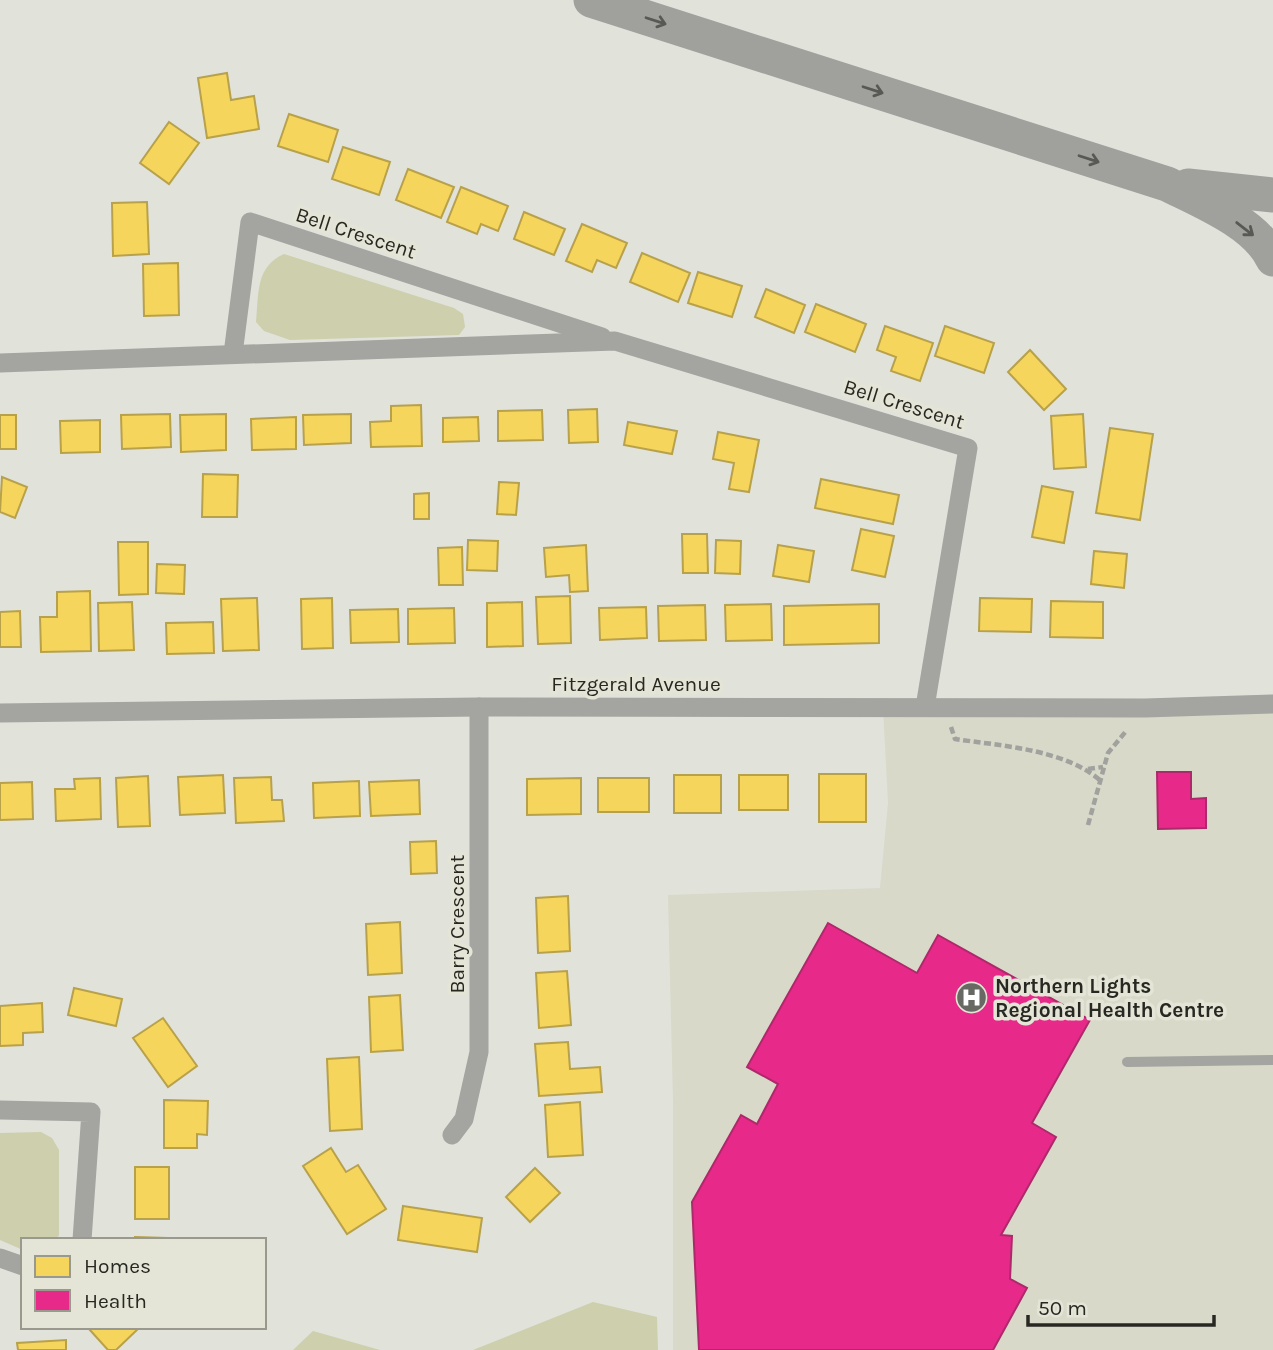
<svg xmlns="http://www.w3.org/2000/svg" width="1273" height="1350" viewBox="0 0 1273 1350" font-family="Karla,sans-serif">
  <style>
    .built { fill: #d8d9c9 }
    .green { fill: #cecfac }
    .homes { fill: #f6d55c; stroke: #b8a14b; stroke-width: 2 }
    .health { fill: #e7298a; stroke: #ae296b; stroke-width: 2 }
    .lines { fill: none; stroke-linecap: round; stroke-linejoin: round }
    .path { stroke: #a1a19e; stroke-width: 4.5; stroke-dasharray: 7 3.5; stroke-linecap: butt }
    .service { stroke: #a4a4a0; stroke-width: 10 }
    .minor { stroke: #a4a4a0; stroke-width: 19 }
    .motorway { stroke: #a0a19d; stroke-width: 35 }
    .oneway { stroke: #585854 }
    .labels { text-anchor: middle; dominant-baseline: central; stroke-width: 7; stroke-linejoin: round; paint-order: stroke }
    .street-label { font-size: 21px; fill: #282823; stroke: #e4e5d6 }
    .poi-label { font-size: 21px; font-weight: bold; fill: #282823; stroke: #e4e5d6; text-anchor: start }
  </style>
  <rect width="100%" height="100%" fill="#e1e2da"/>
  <polygon class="built" points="1273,704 1273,1350 673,1350 673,1101 668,895 880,888 888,803 883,707"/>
  <g class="green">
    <path d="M284,254L454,308L463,314L465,327L459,335L290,340L264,331L256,322C259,294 255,267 284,254Z"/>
    <polygon points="41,1132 52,1138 59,1150 59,1235 56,1240 23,1240 23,1250 0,1240 0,1133"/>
    <polygon points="593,1302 657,1317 658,1350 473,1350"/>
    <polygon points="313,1331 380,1350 293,1350"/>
  </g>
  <g class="homes">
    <polygon points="227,73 231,100 254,96 259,129 207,138 198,78"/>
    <polygon points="289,114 338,130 328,162 278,146"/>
    <polygon points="169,122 199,143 169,184 140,163"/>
    <polygon points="343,147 390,162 379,195 332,179"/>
    <polygon points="408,169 454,187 441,218 396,200"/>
    <polygon points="461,187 508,206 498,231 481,224 477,234 447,222"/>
    <polygon points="147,202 149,254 113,256 112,203"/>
    <polygon points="524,212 565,229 554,255 514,239"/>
    <polygon points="582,224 627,243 616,268 597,260 592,272 566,261"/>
    <polygon points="642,253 690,273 678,302 630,282"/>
    <polygon points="178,263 179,315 144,316 143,264"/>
    <polygon points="698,272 742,286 732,317 688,303"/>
    <polygon points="766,289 805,305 794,333 755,317"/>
    <polygon points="816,304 866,324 855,352 805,332"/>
    <polygon points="885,326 933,343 920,381 891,371 896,357 877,350"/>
    <polygon points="945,326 994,343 984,373 935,356"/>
    <polygon points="1030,350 1066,389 1044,410 1008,372"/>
    <polygon points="421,405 422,446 371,447 370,422 391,421 391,406"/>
    <polygon points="597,409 598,442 569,443 568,410"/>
    <polygon points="542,410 543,440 498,441 498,411"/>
    <polygon points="170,414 171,447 122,449 121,415"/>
    <polygon points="226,414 226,450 181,452 180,415"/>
    <polygon points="351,414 351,443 304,445 303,415"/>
    <polygon points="1083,414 1086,467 1054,469 1051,416"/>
    <rect x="0" y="415" width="16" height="34"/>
    <polygon points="296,417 296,449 252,450 251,419"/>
    <polygon points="478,417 479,441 443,442 443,418"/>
    <polygon points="100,420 100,452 61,453 60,421"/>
    <polygon points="628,422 677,431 672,454 624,445"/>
    <polygon points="1110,428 1153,434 1140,520 1096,513"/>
    <polygon points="718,432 759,440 749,492 729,489 734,463 713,459"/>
    <polygon points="203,474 238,475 237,517 202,517"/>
    <polygon points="2,477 27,487 15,518 0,512"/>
    <polygon points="821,479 899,495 893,524 815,508"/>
    <polygon points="499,482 519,483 516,515 497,514"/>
    <polygon points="1042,486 1073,492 1064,543 1032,537"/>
    <polygon points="429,493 429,519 414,519 414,494"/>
    <polygon points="861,529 894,536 885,577 852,570"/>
    <polygon points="682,534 707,534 708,573 683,573"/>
    <polygon points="468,540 498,541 497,571 467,570"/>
    <polygon points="716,540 741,541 740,574 715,573"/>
    <polygon points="118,542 148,542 148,594 119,595"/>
    <polygon points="586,545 588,591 570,592 569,575 546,577 544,548"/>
    <polygon points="778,545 814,551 809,582 773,576"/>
    <polygon points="462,547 463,585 439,585 438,548"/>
    <polygon points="1094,551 1127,554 1124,588 1091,584"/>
    <polygon points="157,564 185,565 184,594 156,593"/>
    <polygon points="90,591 91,651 41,652 40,617 57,617 57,592"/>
    <polygon points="570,596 571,643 538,644 536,597"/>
    <polygon points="257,598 259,650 223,651 221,599"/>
    <polygon points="332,598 333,648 302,649 301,599"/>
    <polygon points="980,598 1032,599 1031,632 979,631"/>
    <polygon points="1051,601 1103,602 1103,638 1050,637"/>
    <polygon points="132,602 134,650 99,651 98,603"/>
    <polygon points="522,602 523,646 487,647 487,603"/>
    <polygon points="771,604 772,640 726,641 725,605"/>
    <polygon points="879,604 879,643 784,645 784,606"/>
    <polygon points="705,605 706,640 659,641 658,606"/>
    <polygon points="646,607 647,638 600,640 599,608"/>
    <polygon points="454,608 455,643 408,644 408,609"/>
    <polygon points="398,609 399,642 351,643 350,610"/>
    <polygon points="20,611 21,647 0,647 0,612"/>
    <polygon points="213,622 214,653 167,654 166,623"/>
    <rect x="819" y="774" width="47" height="48"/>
    <polygon points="223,775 225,813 180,815 178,777"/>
    <rect x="674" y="775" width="47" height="38"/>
    <rect x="739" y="775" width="49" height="35"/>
    <polygon points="148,776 150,826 118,827 116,778"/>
    <polygon points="271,777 272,800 282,800 284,821 236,823 234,778"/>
    <polygon points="100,778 101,819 56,821 55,789 75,789 74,779"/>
    <polygon points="581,778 581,814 527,815 527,779"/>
    <rect x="598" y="778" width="51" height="34"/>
    <polygon points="419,780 420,814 371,816 369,782"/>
    <polygon points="359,781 360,816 314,818 313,783"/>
    <polygon points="32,782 33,819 0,820 0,783"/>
    <polygon points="436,841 437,873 411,874 410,842"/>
    <polygon points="568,896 570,951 538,953 536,898"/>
    <polygon points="400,922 402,973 368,975 366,924"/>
    <polygon points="567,971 571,1025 539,1028 536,973"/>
    <polygon points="74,988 122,999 116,1026 68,1015"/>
    <polygon points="400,995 403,1050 371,1052 369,997"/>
    <polygon points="42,1003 43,1032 23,1033 23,1045 0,1046 0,1006"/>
    <polygon points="163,1018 197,1066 168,1087 133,1038"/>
    <polygon points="568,1042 570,1069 600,1067 602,1092 539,1096 535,1044"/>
    <polygon points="359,1057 362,1129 330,1131 327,1059"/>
    <polygon points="164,1100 208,1101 207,1135 197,1134 197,1148 164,1148"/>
    <polygon points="580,1102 583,1155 548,1157 545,1105"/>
    <polygon points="331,1148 346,1172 358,1165 386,1209 347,1234 303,1166"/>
    <rect x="135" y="1167" width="34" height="52"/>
    <polygon points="535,1168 560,1193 530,1222 506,1197"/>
    <polygon points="403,1206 482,1218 477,1252 398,1240"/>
    <polygon points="135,1237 167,1238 167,1240 135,1240"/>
    <polygon points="91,1327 140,1327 116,1350 108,1350 89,1329"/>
    <polygon points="66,1340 66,1350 18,1350 17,1343"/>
  </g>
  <g class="health">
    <polygon points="1157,772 1191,772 1191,799 1206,798 1206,828 1158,829"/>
    <polygon points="828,923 917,973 938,935 1090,1020 1032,1123 1056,1137 1001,1235 1012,1236 1010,1279 1027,1288 993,1350 699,1350 692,1202 741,1115 757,1124 778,1084 747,1067"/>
  </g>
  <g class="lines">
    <g class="path">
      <path d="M951,727L955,739C1001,746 1066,749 1102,782"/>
      <polyline points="1088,769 1103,767"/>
      <polyline points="1088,825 1108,753 1127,730"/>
    </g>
    <polyline class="service" points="1127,1062 1273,1060"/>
    <g class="minor">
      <polyline points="233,354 250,222 602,337"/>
      <polyline points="0,363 615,341 968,448 925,707"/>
      <polyline points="0,713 479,707 1145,708 1273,704"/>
      <polyline points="0,1110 91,1112 82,1240"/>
      <polyline points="452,1135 464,1119 479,1052 479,707"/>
      <polyline points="0,1258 23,1266"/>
    </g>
    <g class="motorway">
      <path d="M591,0L1167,184C1201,201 1256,223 1273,259"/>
      <polyline points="1188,186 1273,195"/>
    </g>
  </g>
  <defs><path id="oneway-shaft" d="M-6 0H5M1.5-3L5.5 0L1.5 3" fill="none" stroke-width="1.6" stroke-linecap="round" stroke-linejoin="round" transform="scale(1.75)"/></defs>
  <g class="oneway">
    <use href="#oneway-shaft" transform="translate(656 21) rotate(18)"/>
    <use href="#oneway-shaft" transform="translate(873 90) rotate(18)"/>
    <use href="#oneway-shaft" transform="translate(1089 159) rotate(18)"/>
    <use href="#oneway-shaft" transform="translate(1245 229) rotate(38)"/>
  </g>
  <defs>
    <symbol id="hospital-disc" viewBox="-11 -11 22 22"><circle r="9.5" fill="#696963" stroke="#e4e5d6"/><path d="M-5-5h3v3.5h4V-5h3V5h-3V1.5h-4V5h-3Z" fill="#fff"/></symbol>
  </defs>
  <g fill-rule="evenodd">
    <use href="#hospital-disc" x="954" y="980" width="35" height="35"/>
  </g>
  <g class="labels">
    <g class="street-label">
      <text transform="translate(356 233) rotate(18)">Bell Crescent</text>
      <text transform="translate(904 404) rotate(17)">Bell Crescent</text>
      <text x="636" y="684">Fitzgerald Avenue</text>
      <text transform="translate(457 924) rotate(-90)">Barry Crescent</text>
    </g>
    <g class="poi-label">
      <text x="995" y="986">Northern Lights<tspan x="995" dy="24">Regional Health Centre</tspan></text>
    </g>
  </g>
  <rect x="21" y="1238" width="245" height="91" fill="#e4e5d6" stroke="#99998e" stroke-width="2"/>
  <rect x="35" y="1256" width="35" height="21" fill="#f6d55c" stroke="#99998e" stroke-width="2"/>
  <text x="84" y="1273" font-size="21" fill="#282823">Homes</text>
  <rect x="35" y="1290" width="35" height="21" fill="#e7298a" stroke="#99998e" stroke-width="2"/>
  <text x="84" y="1308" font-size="21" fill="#282823">Health</text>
  <path d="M1028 1315v10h186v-10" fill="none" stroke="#282823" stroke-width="3.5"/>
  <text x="1038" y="1315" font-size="21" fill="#282823" stroke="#e4e5d6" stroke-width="5" paint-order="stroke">50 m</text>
</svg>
